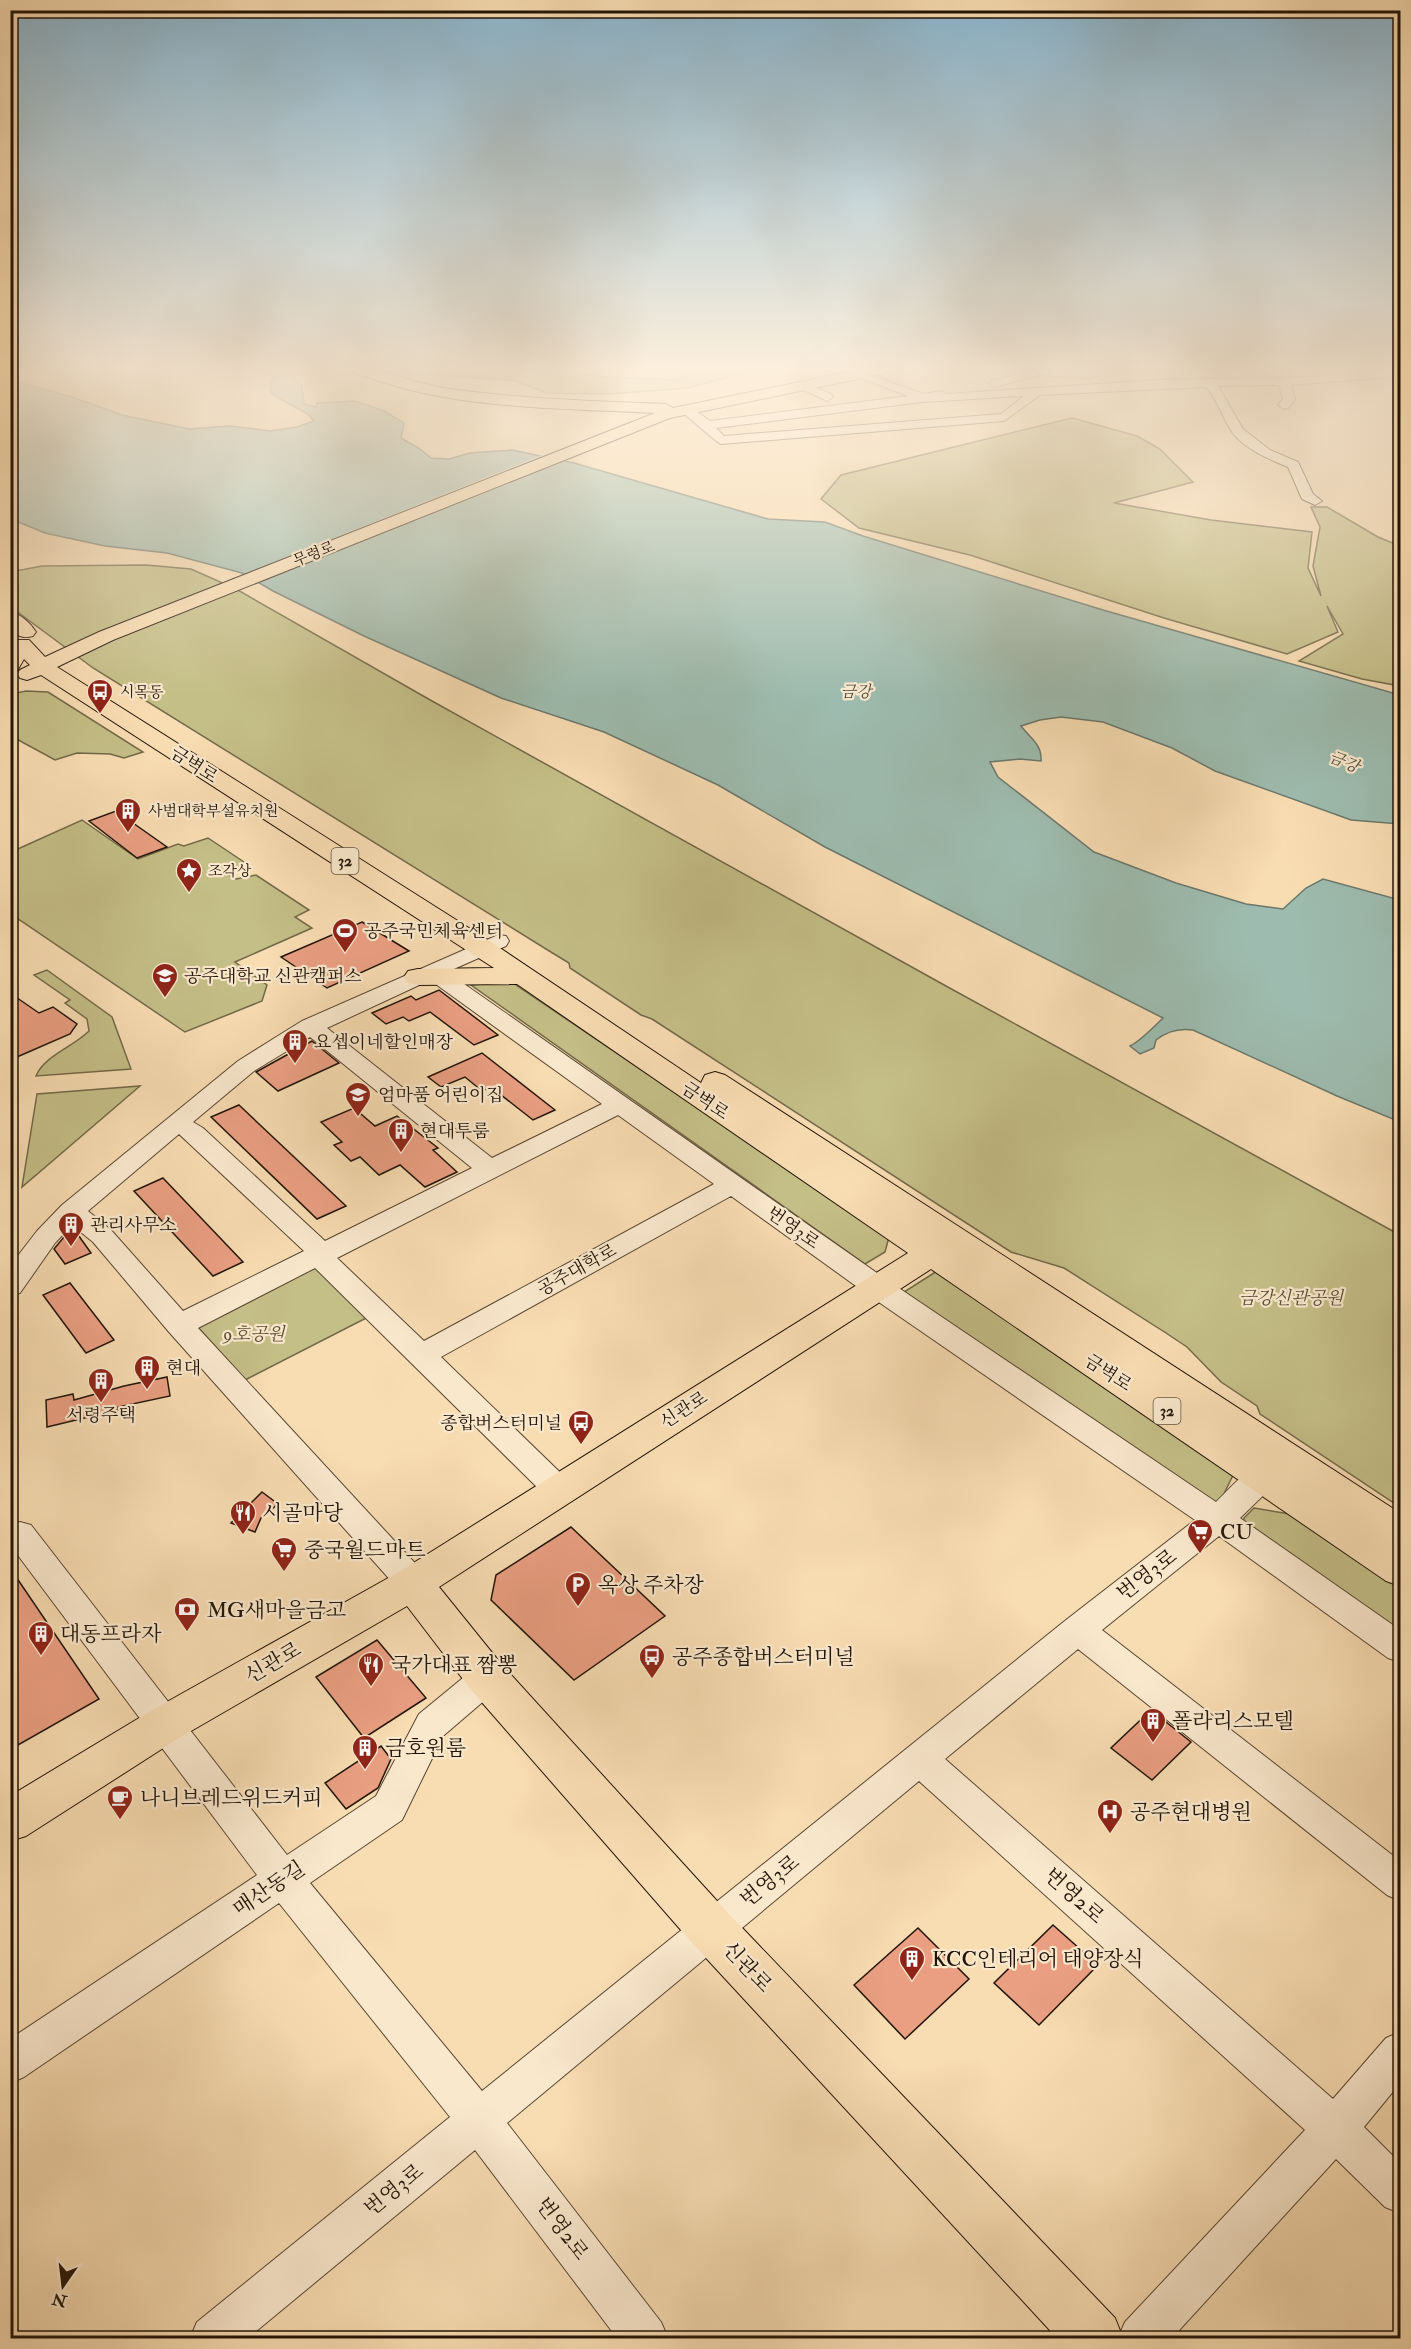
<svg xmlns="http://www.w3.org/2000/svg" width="1411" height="2349" viewBox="0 0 1411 2349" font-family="'IM FELL Double Pica','Noto Serif KR',serif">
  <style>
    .green { fill: #c4be87; stroke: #726948; stroke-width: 1.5 }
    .water { fill: #9dbbae; stroke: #6b786c; stroke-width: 1.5 }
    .pier { fill: #f8dcb2 }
    .building { fill: #ea9f82; stroke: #211408; stroke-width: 1.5 }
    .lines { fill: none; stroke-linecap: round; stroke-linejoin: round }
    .minor-casing { stroke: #574632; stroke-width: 2 }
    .major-casing { stroke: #211408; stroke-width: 2 }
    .highway-casing { stroke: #211408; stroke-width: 2 }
    .minor { fill: #fae8cd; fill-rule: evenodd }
    .major { fill: #f8dcb2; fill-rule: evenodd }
    .highway { fill: #f8dcb2; fill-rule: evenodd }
    .labels { text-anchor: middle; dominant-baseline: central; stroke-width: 4.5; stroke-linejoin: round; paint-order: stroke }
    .far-street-label { font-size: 15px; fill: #211408; stroke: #fae8cd }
    .far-poi-label { font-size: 15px; fill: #211408; stroke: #fae8cd; text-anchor: start }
    .far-water-label { font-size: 16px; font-style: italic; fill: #4c4e42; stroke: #fae8cd }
    .shield { fill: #fae8cd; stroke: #625443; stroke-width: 1.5 }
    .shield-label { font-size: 16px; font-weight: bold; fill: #211408 }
    .street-label { font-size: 18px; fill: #211408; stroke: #fae8cd }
    .poi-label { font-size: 18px; fill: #211408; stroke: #fae8cd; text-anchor: start }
    .park-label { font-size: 18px; font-style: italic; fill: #5a5034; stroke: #fae8cd }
    .near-poi-label { font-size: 21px; fill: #211408; stroke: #fae8cd; text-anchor: start }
    .near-street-label { font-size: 21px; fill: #211408; stroke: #fae8cd }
  </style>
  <rect width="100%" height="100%" fill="#f8dcb2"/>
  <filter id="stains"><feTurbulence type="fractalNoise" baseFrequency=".00333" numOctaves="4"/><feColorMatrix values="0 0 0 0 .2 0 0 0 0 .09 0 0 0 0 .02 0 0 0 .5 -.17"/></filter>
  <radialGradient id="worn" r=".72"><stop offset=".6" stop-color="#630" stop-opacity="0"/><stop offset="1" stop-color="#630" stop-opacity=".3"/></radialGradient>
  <g class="green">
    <polygon points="387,366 543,366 590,376 674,380 715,366 748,366 742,373 688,388 609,394 547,393 513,380 413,374"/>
    <polygon points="1072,418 1137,436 1160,449 1193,482 1114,503 1211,520 1312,532 1308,568 1321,596 1313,566 1320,527 1311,507 1327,507 1378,537 1400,546 1400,686 1362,679 1299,661 1343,634 1327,606 1338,632 1287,654 1164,618 970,555 859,528 821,499 841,475"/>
    <polygon points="146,565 191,569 236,589 432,701 946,986 1400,1235 1400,1507 1260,1414 1257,1406 1221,1382 1187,1347 1166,1333 1064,1268 1011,1252 652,1019 641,1015 570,968 569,963 546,949 93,668 11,607 10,572 42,566"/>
    <polygon points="26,691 48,692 143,752 124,758 110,754 77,753 55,760 11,736 11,694"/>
    <polygon points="82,820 138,859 178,844 184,846 208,838 247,864 225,873 236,879 256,875 309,910 295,917 312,928 235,962 267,985 262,1001 185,1032 11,914 11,852"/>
    <path d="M47,970L112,1017L131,1069L36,1076C44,1056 73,1047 89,1031L87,1019L65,1003L70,1000L34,975Z"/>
    <polygon points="510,981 889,1237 885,1252 865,1264 471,985"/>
    <polygon points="140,1086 22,1187 37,1094"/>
    <polygon points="324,1261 376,1313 245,1380 195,1324"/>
    <polygon points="937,1271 1236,1469 1218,1506 904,1292"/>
    <polygon points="1254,1508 1290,1514 1400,1589 1400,1638 1243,1529 1244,1518"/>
  </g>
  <path class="water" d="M251,366H280L297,373L294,379L302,386L304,404L316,407L317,403L355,401L384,411L404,423L401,438L420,449L431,458L449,459L470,453L512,450L574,463L768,519L825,522L863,536L1103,610L1400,695V824L1351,820L1215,771L1172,748L1103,722L1061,717L1040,720L1021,726C1030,738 1042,744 1041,761L1020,759L990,762L998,777L1094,852L1176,883L1246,904L1283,909L1306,888L1323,879L1400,900V1122L1337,1096L1193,1030C1179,1028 1167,1031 1156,1040L1154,1048L1140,1054L1130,1046C1139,1042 1155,1026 1163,1018L825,847L718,785L604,732L501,698L364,636L273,591L242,573L167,553L105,546L45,533L11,519L10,380L75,398L122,415L189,429L230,426L270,431L297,427L314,421L308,414L275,396L271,393L270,385L273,377Z"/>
  <polygon class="pier" points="545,454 570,459 256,584 241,575"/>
  <g class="building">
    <polygon points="116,811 167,847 137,858 89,821"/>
    <polygon points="362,922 409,951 327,988 281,957"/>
    <polygon points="439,990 498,1035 474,1045 430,1012 409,1021 403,1017 386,1024 372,1013 411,996 416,1000"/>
    <polygon points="10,993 39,1013 53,1007 77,1024 70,1034 10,1060"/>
    <polygon points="312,1041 339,1063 278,1091 256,1072"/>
    <polygon points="482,1053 555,1110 533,1120 491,1087 482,1091 465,1077 441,1087 428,1077"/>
    <polygon points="239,1105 346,1206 317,1219 211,1117"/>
    <polygon points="354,1108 375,1126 397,1116 438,1148 433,1150 457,1172 425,1187 400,1165 379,1175 360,1157 351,1161 334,1145 342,1142 321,1122"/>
    <polygon points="163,1178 243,1262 213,1276 134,1191"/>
    <polygon points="76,1232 91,1253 65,1264 54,1249 64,1237"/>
    <polygon points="70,1283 114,1340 86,1353 43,1295"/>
    <polygon points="167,1377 170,1396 118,1407 118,1410 47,1427 46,1400 73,1394 74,1400 124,1386"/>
    <polygon points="262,1492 278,1504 261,1518 255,1532 231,1523"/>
    <polygon points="571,1527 665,1616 574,1680 491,1600 496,1575"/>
    <polygon points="10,1568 99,1699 18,1745 10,1733"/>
    <polygon points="377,1640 426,1698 364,1738 316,1677"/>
    <polygon points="1151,1710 1191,1742 1152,1780 1111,1748"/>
    <polygon points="381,1746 391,1759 378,1788 346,1809 325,1783"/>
    <polygon points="1053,1925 1098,1965 1039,2025 994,1983"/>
    <polygon points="918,1928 969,1979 905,2039 854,1985"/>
  </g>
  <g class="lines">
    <defs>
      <g id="minor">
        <polygon points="1039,369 1092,372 1098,375 1092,378 1039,375 995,387 989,383 991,381"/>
        <path d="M1400,370V376L1291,385L1295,400L1288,408L1284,409L1278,405L1283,399L1279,385L1218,386L1243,429L1270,450L1298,462L1313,494L1322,501L1315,505L1302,499L1288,467C1268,459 1245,449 1232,432C1222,417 1218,400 1206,387L1040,395L1004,421L721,444C718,443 683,413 679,409L681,406H689L710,421L908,396L858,377L856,375L862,372L924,394L942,391L947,394L1156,380L1306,377ZM1024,396L1001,414L724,436L716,428L922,402Z"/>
        <polygon points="806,383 831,394 833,397 827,401 802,389 800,387"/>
        <path d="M498,935L506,936L509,941L506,946L447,972L887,1280L1216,1502C1233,1486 1250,1461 1274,1469L1278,1477L1274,1485L1240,1518L1400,1630V1662L1388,1658L1219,1536L1102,1630L1400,1861V1901L1387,1895L1078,1649L945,1759L1333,2099L1386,2038L1400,2032V2083L1364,2127L1400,2163V2213L1385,2207L1336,2159L1172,2338H1118L1125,2322L1305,2130L919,1781L507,2123L661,2322L668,2338H617L475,2150L248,2338H190L197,2322L450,2117L279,1903L24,2077L10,2083V2039L257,1875L14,1550L10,1551V1525L20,1522L31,1525L287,1855L376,1796L419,1714L475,1668L487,1664L499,1668L504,1678L499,1688L443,1736L402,1820L310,1883L482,2091L1066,1620L1195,1520L867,1294L731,1196L441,1357L570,1482L574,1490L570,1498L559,1502L548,1498L315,1268L198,1328L425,1574L429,1583L425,1592L413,1596L401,1592L169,1332L93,1242L72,1225L55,1243L20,1293L10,1295V1266L37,1231L62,1205L238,1061L281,1034L302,1021ZM430,980L602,1104L492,1158L327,1028ZM310,1037L472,1168L325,1241L203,1128L193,1122L254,1071ZM618,1115L714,1184L424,1341L337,1258ZM179,1134L304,1251L183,1311L111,1230L88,1211Z"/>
      </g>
      <path id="major" d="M343,366C380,366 414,384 450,389C522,399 594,401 666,404L673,408L878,366H908L901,370L670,418L113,640L57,667L491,942L701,1083L705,1075L715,1072L725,1075L1400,1513V1548H1397L1400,1550V1586L1386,1581L931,1269L439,1587L502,1665L728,1913L1115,2318L1123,2338H1057L694,1945L472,1691L407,1606L179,1738L26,1836L10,1841V1796L149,1712L399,1572L908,1253L517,984L418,985L408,983L404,977L408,971L418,969L494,968L41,675L27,680L20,678L17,674L20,670L30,665L24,659L17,671L10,673V647L15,640H29L45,657L99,632L655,413C561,408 463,410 373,379C363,375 350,373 343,366Z"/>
      <path id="highway" d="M10,612C21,614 30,623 36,632L33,636C23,639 18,636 10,629Z"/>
    </defs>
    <use href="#minor" class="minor-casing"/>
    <use href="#major" class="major-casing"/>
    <use href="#highway" class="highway-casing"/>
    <use href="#minor" class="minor"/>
    <use href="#major" class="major"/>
    <use href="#highway" class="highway"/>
  </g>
  <linearGradient id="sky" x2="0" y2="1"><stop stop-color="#8ab7d1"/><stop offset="0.53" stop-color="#fcefdc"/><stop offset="1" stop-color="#fcefdc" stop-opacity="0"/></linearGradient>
  <rect width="1411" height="695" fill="url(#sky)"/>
  <defs>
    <symbol id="bus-pin" viewBox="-11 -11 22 30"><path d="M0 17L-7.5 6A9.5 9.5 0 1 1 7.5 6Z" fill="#8f2418" stroke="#fae8cd"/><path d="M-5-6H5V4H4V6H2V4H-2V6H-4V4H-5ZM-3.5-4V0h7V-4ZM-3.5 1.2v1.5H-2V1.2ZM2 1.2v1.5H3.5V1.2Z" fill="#fff"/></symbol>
    <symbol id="building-pin" viewBox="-11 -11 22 30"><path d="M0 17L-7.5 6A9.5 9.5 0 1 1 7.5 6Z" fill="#8f2418" stroke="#fae8cd"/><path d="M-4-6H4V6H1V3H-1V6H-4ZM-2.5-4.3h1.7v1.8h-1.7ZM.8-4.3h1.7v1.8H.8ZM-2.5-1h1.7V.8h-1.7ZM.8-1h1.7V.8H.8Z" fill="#fff"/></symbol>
    <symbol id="sight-pin" viewBox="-11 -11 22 30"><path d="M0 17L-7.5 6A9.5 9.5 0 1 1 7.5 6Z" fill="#8f2418" stroke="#fae8cd"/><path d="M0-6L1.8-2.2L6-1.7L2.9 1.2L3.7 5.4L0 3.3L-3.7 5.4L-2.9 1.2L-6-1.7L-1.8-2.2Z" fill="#fff"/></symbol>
    <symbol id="stadium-pin" viewBox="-11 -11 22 30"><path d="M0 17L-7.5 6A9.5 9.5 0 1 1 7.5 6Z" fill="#8f2418" stroke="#fae8cd"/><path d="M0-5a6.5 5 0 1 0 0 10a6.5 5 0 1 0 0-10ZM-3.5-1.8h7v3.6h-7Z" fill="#fff"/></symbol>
    <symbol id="university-pin" viewBox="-11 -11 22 30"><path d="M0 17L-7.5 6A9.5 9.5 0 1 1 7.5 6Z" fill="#8f2418" stroke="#fae8cd"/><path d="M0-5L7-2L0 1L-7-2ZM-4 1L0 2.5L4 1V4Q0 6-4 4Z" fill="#fff"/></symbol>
    <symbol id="school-pin" viewBox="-11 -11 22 30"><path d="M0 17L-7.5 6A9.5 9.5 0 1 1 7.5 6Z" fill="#8f2418" stroke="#fae8cd"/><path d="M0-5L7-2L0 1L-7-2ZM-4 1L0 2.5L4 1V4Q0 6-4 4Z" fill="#fff"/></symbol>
    <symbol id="restaurant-pin" viewBox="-11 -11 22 30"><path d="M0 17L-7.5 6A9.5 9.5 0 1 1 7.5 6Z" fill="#8f2418" stroke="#fae8cd"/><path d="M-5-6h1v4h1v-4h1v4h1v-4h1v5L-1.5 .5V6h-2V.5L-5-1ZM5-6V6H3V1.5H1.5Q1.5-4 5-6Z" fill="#fff"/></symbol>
    <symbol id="supermarket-pin" viewBox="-11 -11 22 30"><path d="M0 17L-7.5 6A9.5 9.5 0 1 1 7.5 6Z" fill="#8f2418" stroke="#fae8cd"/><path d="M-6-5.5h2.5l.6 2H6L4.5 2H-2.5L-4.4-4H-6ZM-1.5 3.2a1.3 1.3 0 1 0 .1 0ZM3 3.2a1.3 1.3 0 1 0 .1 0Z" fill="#fff"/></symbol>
    <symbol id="parking-pin" viewBox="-11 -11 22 30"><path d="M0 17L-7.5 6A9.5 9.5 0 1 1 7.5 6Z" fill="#8f2418" stroke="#fae8cd"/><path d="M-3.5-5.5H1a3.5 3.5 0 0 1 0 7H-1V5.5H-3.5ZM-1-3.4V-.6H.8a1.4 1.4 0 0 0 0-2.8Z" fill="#fff"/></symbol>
    <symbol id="bank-pin" viewBox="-11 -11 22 30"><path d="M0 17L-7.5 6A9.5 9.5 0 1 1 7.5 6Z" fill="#8f2418" stroke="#fae8cd"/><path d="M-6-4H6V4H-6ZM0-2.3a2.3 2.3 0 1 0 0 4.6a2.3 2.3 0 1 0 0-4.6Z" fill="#fff"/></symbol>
    <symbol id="cafe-pin" viewBox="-11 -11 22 30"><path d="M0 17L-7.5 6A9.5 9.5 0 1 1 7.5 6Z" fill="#8f2418" stroke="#fae8cd"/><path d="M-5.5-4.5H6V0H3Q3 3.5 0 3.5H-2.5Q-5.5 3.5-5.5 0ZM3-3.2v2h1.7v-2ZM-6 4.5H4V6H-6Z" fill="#fff"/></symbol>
    <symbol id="hospital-pin" viewBox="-11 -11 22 30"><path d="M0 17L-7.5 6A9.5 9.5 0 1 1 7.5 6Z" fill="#8f2418" stroke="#fae8cd"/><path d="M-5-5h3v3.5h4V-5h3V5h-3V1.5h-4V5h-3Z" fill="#fff"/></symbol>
  </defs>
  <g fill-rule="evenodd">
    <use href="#bus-pin" x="85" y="677" width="30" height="40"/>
    <use href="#building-pin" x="113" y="796" width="30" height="40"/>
    <use href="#sight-pin" x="174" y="856" width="30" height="40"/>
    <use href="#stadium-pin" x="330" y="916" width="30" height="40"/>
    <use href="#university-pin" x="150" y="961" width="30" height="40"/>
    <use href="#building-pin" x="280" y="1027" width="30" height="40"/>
    <use href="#school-pin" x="343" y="1080" width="30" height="40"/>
    <use href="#building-pin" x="386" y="1116" width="30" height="40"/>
    <use href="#building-pin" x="56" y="1210" width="30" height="40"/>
    <use href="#building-pin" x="132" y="1353" width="30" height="40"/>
    <use href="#building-pin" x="86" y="1366" width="30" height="40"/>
    <use href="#bus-pin" x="566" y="1408" width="30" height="40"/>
    <use href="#restaurant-pin" x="228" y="1498" width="30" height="40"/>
    <use href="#supermarket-pin" x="1185" y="1517" width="30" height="40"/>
    <use href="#supermarket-pin" x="269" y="1535" width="30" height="40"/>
    <use href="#parking-pin" x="563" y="1570" width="30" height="40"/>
    <use href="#bank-pin" x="172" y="1595" width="30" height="40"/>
    <use href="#building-pin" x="26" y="1619" width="30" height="40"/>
    <use href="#bus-pin" x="637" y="1642" width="30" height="40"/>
    <use href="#restaurant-pin" x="356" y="1650" width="30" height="40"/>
    <use href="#building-pin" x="1138" y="1706" width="30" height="40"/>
    <use href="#building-pin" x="350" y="1733" width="30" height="40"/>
    <use href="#cafe-pin" x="105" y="1783" width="30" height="40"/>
    <use href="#hospital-pin" x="1095" y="1797" width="30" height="40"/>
    <use href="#building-pin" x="897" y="1944" width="30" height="40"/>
  </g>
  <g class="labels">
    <g class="far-street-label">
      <text transform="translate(314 554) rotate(-22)">무령로</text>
    </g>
    <g class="far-poi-label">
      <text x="120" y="692">시목동</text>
      <text x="148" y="811">사범대학부설유치원</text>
      <text x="208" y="871">조각상</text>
    </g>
    <g class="far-water-label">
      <text x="856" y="692">금강</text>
      <text transform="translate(1344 762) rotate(22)">금강</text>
    </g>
    <g class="shield">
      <rect x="331.5" y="848" width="27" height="26" rx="4.5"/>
      <rect x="1153.5" y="1398" width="27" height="26" rx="4.5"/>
    </g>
    <g class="shield-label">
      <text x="345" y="861">32</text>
      <text x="1167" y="1411">32</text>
    </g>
    <g class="street-label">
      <text transform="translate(194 765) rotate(33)">금벽로</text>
      <text transform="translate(705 1101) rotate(34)">금벽로</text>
      <text transform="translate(793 1228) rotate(35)">번영3로</text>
      <text transform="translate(577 1270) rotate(-29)">공주대학로</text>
      <text transform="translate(1108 1373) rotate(33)">금벽로</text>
      <text transform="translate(684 1410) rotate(-33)">신관로</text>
    </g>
    <g class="poi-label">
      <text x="364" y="931">공주국민체육센터</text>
      <text x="184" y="976">공주대학교 신관캠퍼스</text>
      <text x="314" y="1042">요셉이네할인매장</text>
      <text x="378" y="1095">엄마품 어린이집</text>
      <text x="420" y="1131">현대투룸</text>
      <text x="90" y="1225">관리사무소</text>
      <text x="166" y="1368">현대</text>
      <text x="101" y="1415" text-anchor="middle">서령주택</text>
      <text x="562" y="1423" text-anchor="end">종합버스터미널</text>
    </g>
    <g class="park-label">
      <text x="1291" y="1298">금강신관공원</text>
      <text x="254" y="1334">9호공원</text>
    </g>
    <g class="near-poi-label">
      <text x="262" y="1513">시골마당</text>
      <text x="1220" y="1532">CU</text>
      <text x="304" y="1550">중국월드마트</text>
      <text x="598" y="1585">옥상 주차장</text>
      <text x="207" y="1610">MG새마을금고</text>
      <text x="60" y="1634">대동프라자</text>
      <text x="672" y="1657">공주종합버스터미널</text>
      <text x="391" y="1665">국가대표 짬뽕</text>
      <text x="1172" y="1721">폴라리스모텔</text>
      <text x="385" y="1748">금호원룸</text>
      <text x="140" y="1798">나니브레드위드커피</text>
      <text x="1130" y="1812">공주현대병원</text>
      <text x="932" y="1959">KCC인테리어 태양장식</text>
    </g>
    <g class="near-street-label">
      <text transform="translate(1147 1575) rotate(-38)">번영3로</text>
      <text transform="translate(273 1663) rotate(-30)">신관로</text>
      <text transform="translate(770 1881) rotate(-39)">번영3로</text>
      <text transform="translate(269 1889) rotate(-34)">매산동길</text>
      <text transform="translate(1074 1896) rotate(42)">번영2로</text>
      <text transform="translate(747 1967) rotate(47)">신관로</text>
      <text transform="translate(394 2190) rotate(-39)">번영3로</text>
      <text transform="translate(562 2229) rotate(53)">번영2로</text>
    </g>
  </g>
  <rect width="1411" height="2349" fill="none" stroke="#f8dcb2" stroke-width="36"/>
  <rect x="12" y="12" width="1387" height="2325" fill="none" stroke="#211408" stroke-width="3"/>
  <rect x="18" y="18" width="1375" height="2313" fill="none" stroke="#211408" stroke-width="1.5"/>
  <g transform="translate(63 2286) rotate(194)" stroke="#fae8cd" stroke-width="4.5" paint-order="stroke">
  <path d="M0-4.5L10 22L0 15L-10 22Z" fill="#211408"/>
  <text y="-9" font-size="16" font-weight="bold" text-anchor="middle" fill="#211408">N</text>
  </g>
  <rect width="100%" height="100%" filter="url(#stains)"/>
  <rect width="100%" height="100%" fill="url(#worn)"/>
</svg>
